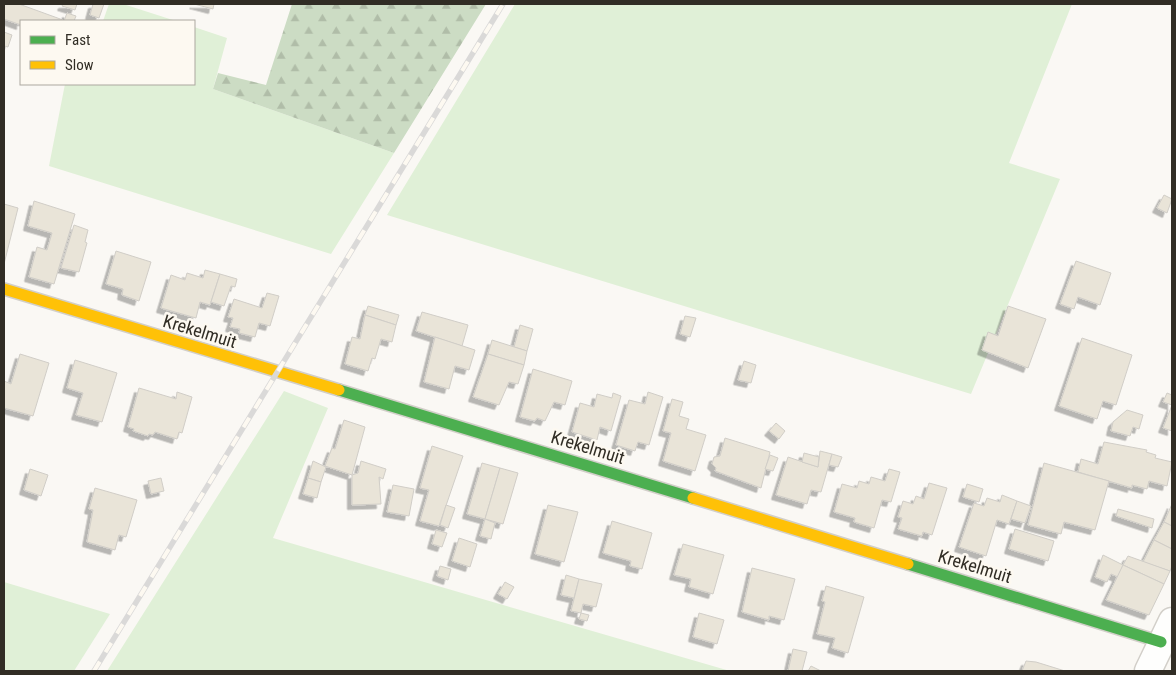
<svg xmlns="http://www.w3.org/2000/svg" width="1176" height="675" viewBox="0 0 1176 675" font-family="'Roboto Condensed',sans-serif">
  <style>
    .green { fill: #e0f0d7 }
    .forest { fill: url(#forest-firs) }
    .building { fill: #e9e4d8; stroke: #d0cdc7; filter: url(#shadow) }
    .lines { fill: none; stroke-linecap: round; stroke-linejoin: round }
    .street-casing { stroke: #d2cfc9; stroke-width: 29 }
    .fast-casing { stroke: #d2cfc9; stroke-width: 14 }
    .slow-casing { stroke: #d2cfc9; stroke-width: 14 }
    .street { stroke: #fefefd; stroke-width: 26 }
    .fast { stroke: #4caf50; stroke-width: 11 }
    .slow { stroke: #ffc107; stroke-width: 11 }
    .rail-casing { stroke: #dad9d8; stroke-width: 5.5 }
    .rail { stroke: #fdf9f1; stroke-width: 4; stroke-dasharray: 11; stroke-linecap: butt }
    .labels { text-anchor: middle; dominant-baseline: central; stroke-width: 5; stroke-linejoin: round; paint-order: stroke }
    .street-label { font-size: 18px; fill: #312d25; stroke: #fdf9f1 }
  </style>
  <defs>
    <pattern id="forest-firs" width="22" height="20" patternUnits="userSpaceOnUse" patternTransform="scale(1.25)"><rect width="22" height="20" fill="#ccdcc4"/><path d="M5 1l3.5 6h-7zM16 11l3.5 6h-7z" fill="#b0bda8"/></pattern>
    <filter id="shadow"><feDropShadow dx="-4.5" dy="4.5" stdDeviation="0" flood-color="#0004"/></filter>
  </defs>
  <rect width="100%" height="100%" fill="#faf8f4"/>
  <g class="green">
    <polygon points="109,4 123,4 176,21 103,21"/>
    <polygon points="515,4 1072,4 1009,163 1060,179 971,394 387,215"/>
    <polygon points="194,27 227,38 213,89 394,153 331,254 49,166 65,84 194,84"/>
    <polygon points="284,391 328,408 273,538 730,671 107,671"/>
    <polygon points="4,582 110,614 74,671 4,671"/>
  </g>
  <polygon class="forest" points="292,4 486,4 394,153 213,89 218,73 266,85"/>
  <g class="building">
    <polygon points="4,4 19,4 63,20 21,21 21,25 4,19"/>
    <polygon points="63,4 77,4 75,10 62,6"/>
    <polygon points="93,4 104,4 99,18 90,15"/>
    <polygon points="194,4 214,4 213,9"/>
    <polygon points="67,13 76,16 74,21 64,21"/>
    <polygon points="4,32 12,35 8,47 4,46"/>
    <polygon points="1164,195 1172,199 1167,213 1157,208"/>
    <polygon points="34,201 75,214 54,284 29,277 37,247 47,250 52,233 28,226"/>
    <polygon points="4,204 18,208 4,264"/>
    <polygon points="74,225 88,230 85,242 87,243 79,272 61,268"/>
    <polygon points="116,251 151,262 139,301 122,295 123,289 106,284"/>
    <polygon points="1076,261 1111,273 1100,305 1078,297 1074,309 1060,304"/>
    <polygon points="205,270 220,274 210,305 200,302 196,318 161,308 171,275 185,280 187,273 203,278"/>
    <polygon points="220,274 237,279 235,287 231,286 224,306 211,302"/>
    <polygon points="267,293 279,296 270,326 259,323 255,337 239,333 240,329 230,327 233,318 228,317 234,299 262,308"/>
    <polygon points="368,306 399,315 396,325 365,315"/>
    <polygon points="1008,306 1046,319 1028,368 982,350 988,332 998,336"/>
    <polygon points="422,312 468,325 462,346 416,331"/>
    <polygon points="365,315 396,325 392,342 381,339 375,359 372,358 368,371 345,364 352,337 360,339"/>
    <polygon points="685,316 696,318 690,337 680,334"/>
    <polygon points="520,325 533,329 527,351 514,347"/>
    <polygon points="435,337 475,350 469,370 455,366 449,389 424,382"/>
    <polygon points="1082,338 1132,355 1116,405 1103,401 1097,419 1059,406"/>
    <polygon points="492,340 527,351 524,365 488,354"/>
    <polygon points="20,354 49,363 33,416 4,408 4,381 11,384"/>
    <polygon points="488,354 524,365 518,384 509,382 499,405 473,397"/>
    <polygon points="75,360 117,373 102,422 76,415 83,393 67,388"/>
    <polygon points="744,361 756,365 751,383 738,380"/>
    <polygon points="533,369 572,381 565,405 554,402 545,421 537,418 535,421 520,417"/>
    <polygon points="139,388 176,399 177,392 192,397 182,433 179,432 177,439 155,432 153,435 149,434 148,436 133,431 134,429 128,427"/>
    <polygon points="648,392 663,397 649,445 638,442 635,451 616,445 629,400 645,404"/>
    <polygon points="613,393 621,396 611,431 600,427 597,440 572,432 580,403 594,407 597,394 612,398"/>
    <polygon points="1167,393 1172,395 1172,431 1163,428 1172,405 1163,402"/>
    <polygon points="672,399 683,402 679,416 689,419 686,429 706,435 695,471 663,461 671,433 663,431"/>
    <polygon points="1127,410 1143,415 1139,429 1133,427 1130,436 1111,431 1113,422"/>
    <polygon points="344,420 365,427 352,475 325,466 332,448 335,449"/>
    <polygon points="776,423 785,431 779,439 769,431"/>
    <polygon points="725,438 770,452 761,488 715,471 716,468 712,464 714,457 720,456"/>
    <polygon points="1104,442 1147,450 1146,452 1156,455 1155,458 1172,462 1167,486 1149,481 1147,489 1132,485 1132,488 1078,472 1081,459 1098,464"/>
    <polygon points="432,446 463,456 439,526 420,521 429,490 420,488"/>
    <polygon points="820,451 832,454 821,492 811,490 807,504 776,495 788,457 818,467"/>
    <polygon points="804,453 819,457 818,467 802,462"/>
    <polygon points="832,454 842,457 838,467 829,465"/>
    <polygon points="770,455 778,458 773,471 765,469"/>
    <polygon points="313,461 326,467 321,482 308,478"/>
    <polygon points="361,461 386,469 383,479 379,477 381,504 352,505 352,475 358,473"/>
    <polygon points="482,463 500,468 485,519 467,514"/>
    <polygon points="1044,463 1109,481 1095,530 1064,522 1061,534 1028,525"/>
    <polygon points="500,468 518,473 503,524 485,519"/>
    <polygon points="30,469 48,475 41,496 24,490"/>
    <polygon points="889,469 900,472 891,502 882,500 874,528 854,522 855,518 834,512 842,484 857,488 859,481 869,484 871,477 885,481"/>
    <polygon points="161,478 164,491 151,494 148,481"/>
    <polygon points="308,478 321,482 317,498 303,494"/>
    <polygon points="929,483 947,488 932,535 923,532 922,536 898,529 902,518 898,517 903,501 913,504 916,496 924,499"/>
    <polygon points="967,484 983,489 979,502 963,497"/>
    <polygon points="393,485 414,489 409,516 387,512"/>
    <polygon points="95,488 137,500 126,537 119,535 115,550 87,542 93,510 89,509"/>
    <polygon points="1002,495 1017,501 1009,524 997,520 986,556 959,547 974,503 984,506 987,498 1000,502"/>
    <polygon points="1017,501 1031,506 1025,523 1011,519"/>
    <polygon points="1172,504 1172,526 1164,522"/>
    <polygon points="446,505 455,508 448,528 440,525"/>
    <polygon points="548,505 578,512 564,562 535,554"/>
    <polygon points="1118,509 1154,519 1152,528 1116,516"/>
    <polygon points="485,519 495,523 491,539 480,536"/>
    <polygon points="612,521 652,533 642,569 630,566 631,561 603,553"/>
    <polygon points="1164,522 1172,526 1172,549 1154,540"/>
    <polygon points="1015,529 1054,541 1048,561 1009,549"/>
    <polygon points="436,530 447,533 442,547 432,544"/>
    <polygon points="459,538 477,544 470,567 452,561"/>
    <polygon points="1154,540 1172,549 1172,566 1170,571 1143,562"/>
    <polygon points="683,544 724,555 713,594 689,587 691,579 674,575"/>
    <polygon points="1103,555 1123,565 1118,577 1111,574 1107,582 1095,577"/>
    <polygon points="1128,556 1170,571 1164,584 1123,565"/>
    <polygon points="1123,565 1164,584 1149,615 1106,600"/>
    <polygon points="440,566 451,569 448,580 437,576"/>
    <polygon points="752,568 795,579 784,620 769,616 769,620 742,612"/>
    <polygon points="566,575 579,579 574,598 561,595"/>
    <polygon points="579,579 602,584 596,607 583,604 581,613 571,611"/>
    <polygon points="505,582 514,587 507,599 498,594"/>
    <polygon points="826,586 864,597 848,653 832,648 835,638 817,634 825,602 822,601"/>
    <polygon points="581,613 589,615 587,621 579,619"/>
    <polygon points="699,613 724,620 717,644 693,637"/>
    <polygon points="793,649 807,652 802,671 788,671"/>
    <polygon points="1026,661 1036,662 1065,671 1022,671"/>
    <polygon points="811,666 821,671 808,671"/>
  </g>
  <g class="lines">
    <defs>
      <polyline id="street" points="1148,671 1172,621"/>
      <g id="fast">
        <polyline points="339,390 693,498"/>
        <polyline points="908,564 1161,642"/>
      </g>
      <g id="slow">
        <polyline points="4,289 339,390"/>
        <polyline points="693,498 908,564"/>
      </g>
    </defs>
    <use href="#street" class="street-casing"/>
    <use href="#fast" class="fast-casing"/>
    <use href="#slow" class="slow-casing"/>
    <use href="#street" class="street"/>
    <use href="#fast" class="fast"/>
    <use href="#slow" class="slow"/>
    <defs>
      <polyline id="rail" points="94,671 503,4"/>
    </defs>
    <use href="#rail" class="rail-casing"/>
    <use href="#rail" class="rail"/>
  </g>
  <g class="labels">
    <g class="street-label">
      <text transform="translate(200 331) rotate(17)">Krekelmuit</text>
      <text transform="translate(588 447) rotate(17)">Krekelmuit</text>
      <text transform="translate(975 566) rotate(17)">Krekelmuit</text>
    </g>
  </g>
  <rect width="1176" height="675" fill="none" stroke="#312d25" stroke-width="10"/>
  <rect x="20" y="20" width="175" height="65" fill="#fdf9f1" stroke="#aba79f"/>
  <rect x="30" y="36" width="25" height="8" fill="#4caf50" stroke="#aba79f"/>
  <text x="65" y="45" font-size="15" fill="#312d25">Fast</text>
  <rect x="30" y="61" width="25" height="8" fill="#ffc107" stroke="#aba79f"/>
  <text x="65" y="70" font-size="15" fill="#312d25">Slow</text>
</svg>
